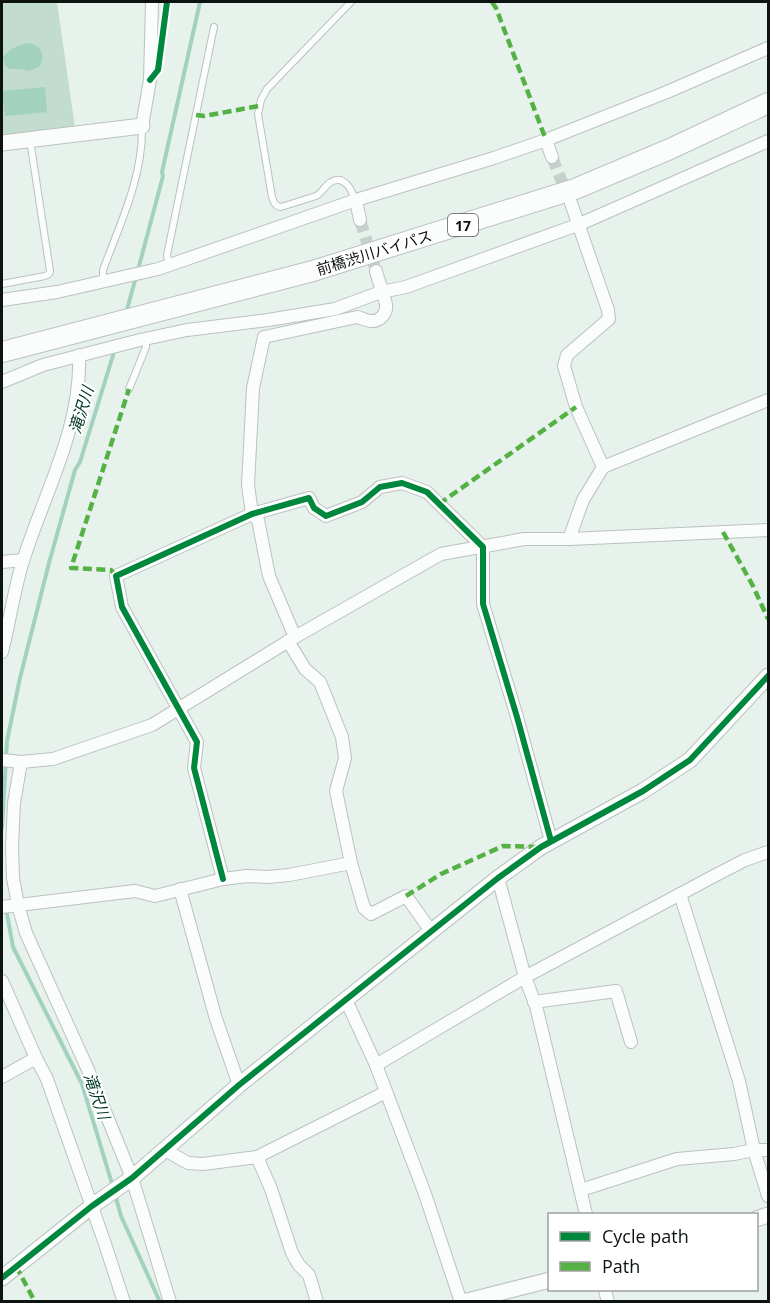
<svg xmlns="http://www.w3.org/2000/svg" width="770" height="1303" viewBox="0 0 770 1303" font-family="'Open Sans','Noto Sans JP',sans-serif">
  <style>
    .green { fill: #c2dcd0 }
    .water { fill: #a2d2bd }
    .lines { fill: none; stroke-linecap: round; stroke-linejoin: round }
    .stream { stroke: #a2d2bd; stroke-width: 4 }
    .minor-tunnel { stroke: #c6d1cc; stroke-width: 12; stroke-dasharray: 12 6; stroke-linecap: butt }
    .service-casing { stroke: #bac2be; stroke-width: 8 }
    .minor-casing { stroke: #bac2be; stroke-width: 14 }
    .tertiary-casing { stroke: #bac2be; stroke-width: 17 }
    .trunk-casing { stroke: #bac2be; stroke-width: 22 }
    .service { stroke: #fbfdfc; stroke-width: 6 }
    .minor { stroke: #fbfdfc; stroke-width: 12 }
    .tertiary { stroke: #fbfdfc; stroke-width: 15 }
    .trunk { stroke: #fbfdfc; stroke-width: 20 }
    .quiet { stroke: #54b144; stroke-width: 4.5; stroke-dasharray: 9 4.5; stroke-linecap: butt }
    .cycleway-casing { stroke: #fff; stroke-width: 10 }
    .cycleway { stroke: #00873e; stroke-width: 6 }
    .labels { text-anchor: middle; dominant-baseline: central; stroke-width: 4.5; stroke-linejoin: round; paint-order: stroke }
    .shield { fill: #fff; stroke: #565a58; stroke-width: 1.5 }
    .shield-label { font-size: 14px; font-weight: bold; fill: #0d1310 }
    .street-label { font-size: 15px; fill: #0d1310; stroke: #fff }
    .water-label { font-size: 16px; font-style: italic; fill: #003826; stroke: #fff }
  </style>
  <rect width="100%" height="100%" fill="#e7f2ed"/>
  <polygon class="green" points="2,2 57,2 75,128 2,137"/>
  <g class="water">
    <path d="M29,43C42,46 46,56 39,67L29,71L21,69H10L5,66L3,58C6,50 20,44 29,43Z"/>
    <polygon points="45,87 47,112 5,116 2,91"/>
  </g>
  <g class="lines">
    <g class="stream">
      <polyline points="138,270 163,176 162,172 200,2"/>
      <polyline points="126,313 136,277"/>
      <polyline points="2,828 7,741 20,678 49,563 75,470 80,462 115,349"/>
      <polyline points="4,908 7,914 13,947 82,1084 113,1187"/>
      <polyline points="115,1194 121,1216 160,1302"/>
    </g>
    <g class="minor-tunnel">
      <polyline points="552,157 568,197"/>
      <polyline points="360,220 376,271"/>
    </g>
    <defs>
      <g id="service">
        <path d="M351,2L267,89L261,100L258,114L272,197C274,203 275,206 281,207L316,196C323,192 325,185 331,182C344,174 352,190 355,200"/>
        <polyline points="169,265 167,255 214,27"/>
        <path d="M103,282V270C120,224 143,177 142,127"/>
        <polyline points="2,284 45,276 49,274 50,271 30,140"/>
        <polyline points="129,389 146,347 146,339"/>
      </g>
      <g id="minor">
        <polyline points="142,126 150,80 152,2"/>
        <polyline points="546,140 552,157"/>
        <polyline points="356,200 360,220"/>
        <polyline points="571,203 608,310 609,319 567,355 564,366 576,407 603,467"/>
        <polyline points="2,300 57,292 158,269 356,200 494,158 546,140 667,92 768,48"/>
        <polyline points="2,382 43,365 140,340 187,330 268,320 335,309 381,292 406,287 580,224 768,141"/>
        <polyline points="569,539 583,500 603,467 768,400"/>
        <polyline points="2,562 23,560"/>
        <path d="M295,637L269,576L258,520L252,514L248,485L253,388L264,337L357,317C362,318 367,321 371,321C380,322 387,313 386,305C385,297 378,280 376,271"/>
        <polyline points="288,641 305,669 320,682 342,737 345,758 336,791 351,863 364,908 371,914 406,896 431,931"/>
        <path d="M2,652C10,621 14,588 24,558C45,492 82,426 79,355"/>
        <polyline points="2,760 21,762 53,759 152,725 295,637 441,554 524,539 569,539 768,530"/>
        <polyline points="21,762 14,803 12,847 13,878 18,905 26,933 89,1072 132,1178 170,1302"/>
        <polyline points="498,878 525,977 536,1006 586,1214"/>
        <polyline points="223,879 194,768 197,742 122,607 116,576 252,514 309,498 314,508 326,516 362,502 380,487 402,483 427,492 483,547 483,604 517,717 551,841"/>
        <polyline points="180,889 216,1019 239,1085"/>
        <polyline points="680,894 739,1081 754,1150 768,1196"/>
        <polyline points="2,907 135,891 155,896 223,879 247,876 267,877 289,875 351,863"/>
        <polyline points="2,981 36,1058 47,1079 104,1241 124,1302"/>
        <polyline points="346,1000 376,1065 425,1194 461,1302"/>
        <polyline points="534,1002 616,991 631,1042"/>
        <polyline points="376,1065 525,977 714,876 745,860 768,852"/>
        <polyline points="2,1077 36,1058"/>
        <polyline points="165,1150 188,1163 203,1164 257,1157 386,1092"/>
        <polyline points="257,1157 271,1189 292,1253 299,1265 309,1275 317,1302"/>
        <polyline points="581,1190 677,1159 734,1154 754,1150 768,1150"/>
        <polyline points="605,1290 608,1302"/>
      </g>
      <g id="tertiary">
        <polyline points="2,143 142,126"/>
        <polyline points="756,1219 768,1215"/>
        <polyline points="2,1278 92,1206 132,1178 239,1085 498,878 541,847 643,791 690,760 768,676"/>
        <polyline points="463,1302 550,1280"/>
      </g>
      <polyline id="trunk" points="2,352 313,271 575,189 670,149 768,103"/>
    </defs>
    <use href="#service" class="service-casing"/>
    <use href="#minor" class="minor-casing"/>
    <use href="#tertiary" class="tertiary-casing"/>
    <use href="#trunk" class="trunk-casing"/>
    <use href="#service" class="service"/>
    <use href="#minor" class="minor"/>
    <use href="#tertiary" class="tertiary"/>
    <use href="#trunk" class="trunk"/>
    <g class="quiet">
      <polyline points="492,2 496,8 546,140"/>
      <polyline points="196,115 204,116 259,106"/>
      <polyline points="439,504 576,407"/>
      <polyline points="723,532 753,586 768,619"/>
      <polyline points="116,576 111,570 71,568 129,389"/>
      <polyline points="406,896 441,874 503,846 541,847"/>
      <polyline points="16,1266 35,1302"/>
    </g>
    <defs>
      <g id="cycleway">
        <polyline points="150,80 158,70 167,2"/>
        <polyline points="223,879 194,768 197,742 122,607 116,576 252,514 309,498 314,508 326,516 362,502 380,487 402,483 427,492 483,547 483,604 517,717 551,841"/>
        <polyline points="2,1278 92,1206 132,1178 239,1085 498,878 541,847 643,791 690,760 768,676"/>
      </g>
    </defs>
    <use href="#cycleway" class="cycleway-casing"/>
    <use href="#cycleway" class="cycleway"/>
  </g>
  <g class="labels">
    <rect class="shield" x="448" y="214" width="30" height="22" rx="4.5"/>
    <g class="shield-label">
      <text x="463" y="225">17</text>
    </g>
    <g class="street-label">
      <text transform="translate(374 252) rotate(-17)">前橋渋川バイパス</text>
    </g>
    <g class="water-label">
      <text transform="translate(81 410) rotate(-73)">滝沢川</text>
      <text transform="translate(97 1096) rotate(71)">滝沢川</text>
    </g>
  </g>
  <rect width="770" height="1303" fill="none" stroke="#0d1310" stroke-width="6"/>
  <rect x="548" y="1213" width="210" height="78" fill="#ffffff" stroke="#9ea19f" stroke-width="1.5"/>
  <rect x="560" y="1232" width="30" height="9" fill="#00873e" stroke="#9ea19f" stroke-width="1.5"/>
  <text x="602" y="1243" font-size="18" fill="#0d1310">Cycle path</text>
  <rect x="560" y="1262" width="30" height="9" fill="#54b144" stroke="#9ea19f" stroke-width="1.5"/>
  <text x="602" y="1273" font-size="18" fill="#0d1310">Path</text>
</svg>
